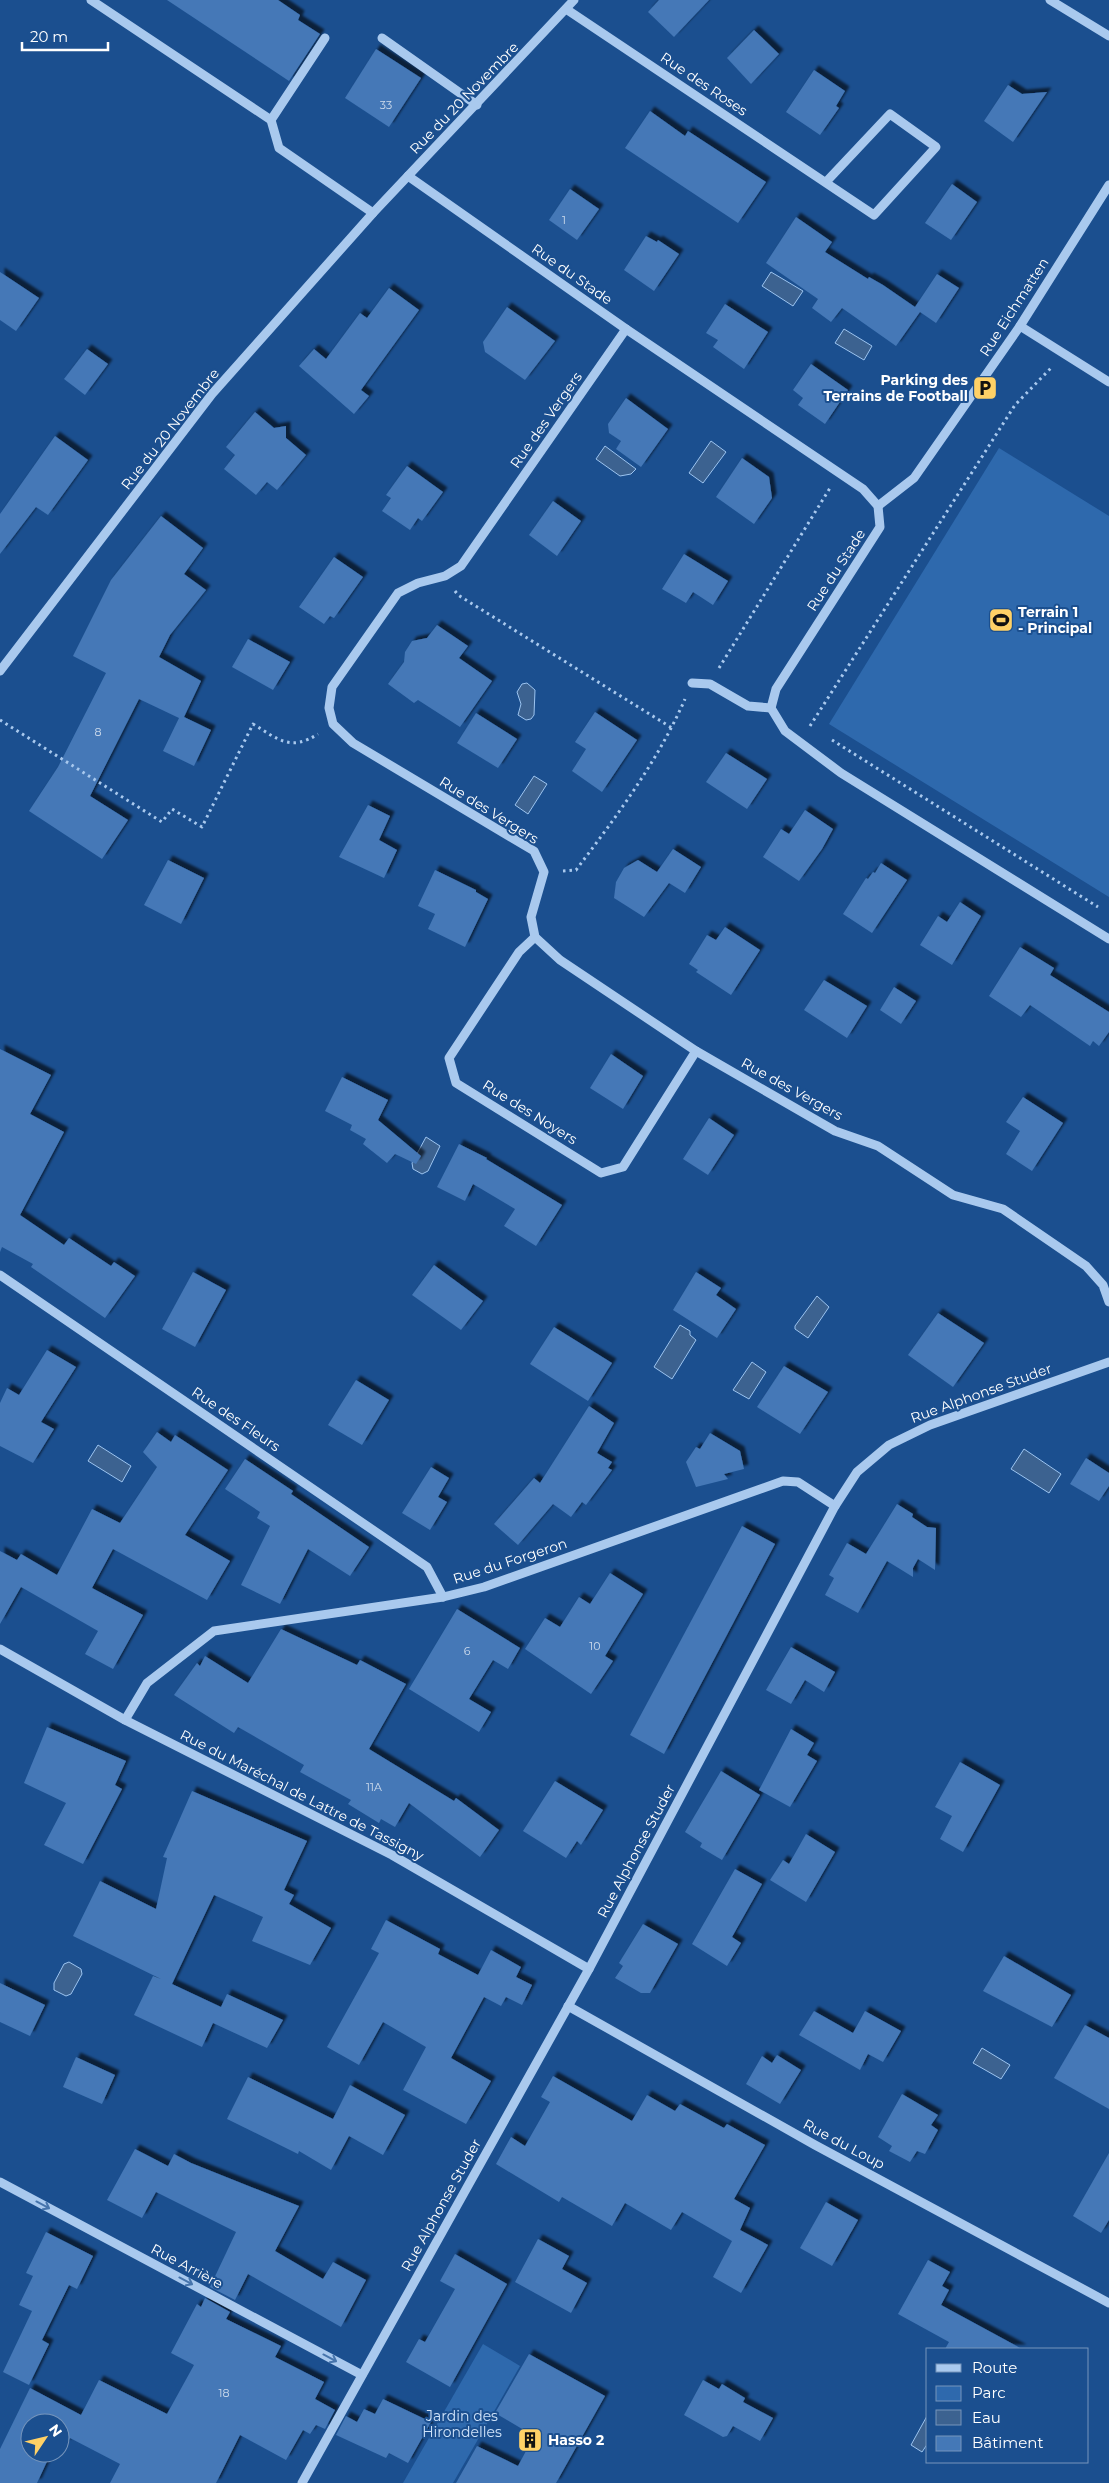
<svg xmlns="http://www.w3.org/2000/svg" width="1109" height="2483" viewBox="0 0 1109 2483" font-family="Montserrat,sans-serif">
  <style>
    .green { fill: #2e69ad }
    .water { fill: #3c6290; stroke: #9cc4f0 }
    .building { fill: #4478b7; filter: url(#shadow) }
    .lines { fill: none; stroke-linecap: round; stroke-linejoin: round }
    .path { stroke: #a9c9ee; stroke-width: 3; stroke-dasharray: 2.5 4; stroke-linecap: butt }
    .minor { stroke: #a9c9ee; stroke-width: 9 }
    .oneway { stroke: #4674ac }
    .labels { text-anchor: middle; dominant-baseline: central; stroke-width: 4; stroke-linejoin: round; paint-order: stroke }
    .number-label { font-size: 11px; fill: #d0dded }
    .street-label { font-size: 14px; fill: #fff; stroke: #1b4f8f }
    .poi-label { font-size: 14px; font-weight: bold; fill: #fff; stroke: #1b4f8f; text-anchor: start }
    .park-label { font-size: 14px; fill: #cfe3fa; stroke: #1b4f8f }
  </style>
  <defs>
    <filter id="shadow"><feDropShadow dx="4.5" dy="-4.5" stdDeviation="1" flood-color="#0009"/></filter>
  </defs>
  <rect width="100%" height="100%" fill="#1b4f8f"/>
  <g class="green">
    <polygon points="999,448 1109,516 1109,897 829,724"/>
    <polygon points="483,2344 520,2366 453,2483 403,2483"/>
  </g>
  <g class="water">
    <polygon points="771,272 803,291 793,306 762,286"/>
    <polygon points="844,329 872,346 864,360 835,343"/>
    <polygon points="711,441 726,452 703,483 689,473"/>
    <polygon points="605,446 636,469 631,474 620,476 596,459"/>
    <polygon points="527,683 535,690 534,715 531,719 526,720 518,715 521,704 517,692 522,684"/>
    <polygon points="534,776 547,784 528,814 515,805"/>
    <polygon points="426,1137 440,1146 428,1171 422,1174 413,1169 412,1163"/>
    <polygon points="817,1296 829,1307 808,1338 795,1329 795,1326"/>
    <polygon points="680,1325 690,1331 690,1335 696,1340 672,1379 654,1367"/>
    <polygon points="752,1362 766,1372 749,1399 733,1390"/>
    <polygon points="98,1445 131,1466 122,1482 88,1461"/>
    <polygon points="1024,1449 1061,1474 1049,1493 1011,1469"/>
    <polygon points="69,1962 81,1969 82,1974 71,1994 66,1996 54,1990 54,1983 64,1964"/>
    <polygon points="982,2048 1010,2065 1001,2079 973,2063"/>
    <polygon points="927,2416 928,2443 922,2452 911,2445"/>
  </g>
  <g class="building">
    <polygon points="167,0 278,0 300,15 298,20 320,34 289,81"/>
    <polygon points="659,0 709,0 674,37 648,12"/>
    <polygon points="754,30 779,54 751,84 727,58"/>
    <polygon points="376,49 421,78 389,127 345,98"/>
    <polygon points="814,70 845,91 836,106 839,108 820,135 786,112"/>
    <polygon points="1008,85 1022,94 1047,92 1013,142 984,121"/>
    <polygon points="650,111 685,136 688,131 766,182 738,223 625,148"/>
    <polygon points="952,184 977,202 951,240 925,223"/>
    <polygon points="570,189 599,209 577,240 549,220"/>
    <polygon points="796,217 832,242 825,252 868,279 869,277 883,285 915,307 937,274 959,288 936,323 920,312 896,346 842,308 831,322 812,308 818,299 766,263"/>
    <polygon points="646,236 657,242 658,240 679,254 654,291 624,270"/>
    <polygon points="0,272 39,298 16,331 0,320"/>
    <polygon points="389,288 419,310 361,390 369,396 354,414 299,366 314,349 326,359 360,313 367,318"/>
    <polygon points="725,304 768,332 744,369 713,347 718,340 706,333"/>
    <polygon points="507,307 555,341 525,380 485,352 483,342"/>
    <polygon points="87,349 108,364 85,395 64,379"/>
    <polygon points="811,364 848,390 825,424 798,405 803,398 793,390"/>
    <polygon points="626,398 668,429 641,467 616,449 621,441 609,433 608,424"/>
    <polygon points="255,412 274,428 286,426 286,438 306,455 277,490 267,482 256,495 224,469 235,455 226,447"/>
    <polygon points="55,436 88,460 48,515 36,507 0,554 0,514"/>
    <polygon points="742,458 769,477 772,498 754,524 716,497"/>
    <polygon points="407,466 443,492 422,521 418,518 410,530 382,511 391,498 386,495"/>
    <polygon points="553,501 581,521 557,556 529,535"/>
    <polygon points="161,516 203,548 184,574 206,590 170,635 159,657 201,681 184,717 211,730 194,766 163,751 179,718 139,699 90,796 128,820 102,859 29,811 58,767 106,673 73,656 111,580"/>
    <polygon points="684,554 728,581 713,605 693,592 686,603 662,589"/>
    <polygon points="334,557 363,577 334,618 330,616 324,624 299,607"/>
    <polygon points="437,625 468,646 459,658 492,681 460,727 418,700 414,703 388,684 404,662 405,652 412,641 427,638"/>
    <polygon points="248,639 290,662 273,690 232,667"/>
    <polygon points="595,712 637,740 602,792 572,771 586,749 575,742"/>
    <polygon points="476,713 517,739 498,768 457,743"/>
    <polygon points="726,753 767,779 747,809 706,782"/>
    <polygon points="368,805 390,816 379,840 397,850 384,878 339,857"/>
    <polygon points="805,810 833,829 822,849 799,881 763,857 781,829 789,834"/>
    <polygon points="673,849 701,867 685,893 669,883 644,917 614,898 616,882 624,868 638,860 657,872"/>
    <polygon points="168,860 204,878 181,924 144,905"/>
    <polygon points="881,863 907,880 872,933 843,914 866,878 868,879 873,872 875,873"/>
    <polygon points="435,870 476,890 476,892 488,899 465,947 428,929 435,914 418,906"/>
    <polygon points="960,902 981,916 952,965 920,945 938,916 947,922"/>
    <polygon points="725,927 760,950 731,995 696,972 698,970 689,964 707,935 716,940"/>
    <polygon points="1020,947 1054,968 1050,975 1109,1012 1109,1032 1099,1046 1093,1041 1090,1046 1030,1005 1021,1017 989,996"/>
    <polygon points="824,980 867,1006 847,1038 804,1010"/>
    <polygon points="894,987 916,1001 901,1024 880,1010"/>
    <polygon points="0,1049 51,1075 30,1114 64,1132 20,1215 64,1245 69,1238 111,1266 114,1262 135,1276 105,1318 31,1267 33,1264 2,1247 0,1252"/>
    <polygon points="611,1054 643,1076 623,1109 590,1088"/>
    <polygon points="342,1077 388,1100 378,1120 421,1156 416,1164 395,1154 387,1163 363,1144 366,1139 350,1130 352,1125 325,1111"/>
    <polygon points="1023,1097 1063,1123 1032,1171 1006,1154 1020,1131 1006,1122"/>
    <polygon points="709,1118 734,1135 708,1175 683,1159"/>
    <polygon points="459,1144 487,1158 486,1159 562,1205 536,1246 504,1226 515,1209 473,1184 465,1201 437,1187"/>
    <polygon points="434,1265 483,1301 461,1330 412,1295"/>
    <polygon points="193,1272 226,1290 195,1347 162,1329"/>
    <polygon points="696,1272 721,1288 716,1295 736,1309 717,1338 673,1310"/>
    <polygon points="938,1313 984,1343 953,1387 908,1355"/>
    <polygon points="554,1327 612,1363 588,1401 530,1364"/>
    <polygon points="47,1350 76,1367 41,1422 54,1429 33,1463 0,1446 0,1403 7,1388 19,1395"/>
    <polygon points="784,1366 828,1392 800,1434 757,1407"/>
    <polygon points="356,1380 389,1400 362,1445 328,1425"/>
    <polygon points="589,1406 614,1423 597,1453 612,1462 608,1468 612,1470 586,1505 582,1502 571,1517 553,1504 518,1545 494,1524 534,1478 540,1483"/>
    <polygon points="157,1432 171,1442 175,1435 228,1470 185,1535 230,1561 207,1600 113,1549 92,1588 143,1615 113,1669 85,1654 98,1631 21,1587 0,1624 0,1551 17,1560 21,1554 57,1575 92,1509 120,1523 157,1467 143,1452"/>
    <polygon points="710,1433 740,1451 744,1469 724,1474 728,1479 696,1487 686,1462 696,1447 700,1449"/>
    <polygon points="1086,1458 1109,1473 1109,1486 1099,1501 1070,1484"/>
    <polygon points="245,1459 293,1491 291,1494 369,1547 350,1576 308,1549 280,1604 241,1585 270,1526 257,1518 260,1512 225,1489"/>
    <polygon points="431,1467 449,1478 438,1497 447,1502 430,1530 402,1513"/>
    <polygon points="897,1504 913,1514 912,1517 927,1527 936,1528 935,1570 918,1559 913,1568 913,1577 887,1561 858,1613 825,1595 834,1578 829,1575 847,1543 866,1554"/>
    <polygon points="742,1526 775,1544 664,1754 630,1735"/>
    <polygon points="610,1573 643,1594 605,1656 613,1661 591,1694 525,1649 545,1618 560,1627 579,1597 590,1604"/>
    <polygon points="457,1609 520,1648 508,1669 493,1660 469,1699 491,1712 479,1732 409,1689"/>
    <polygon points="281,1629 357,1665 360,1660 406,1684 369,1749 454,1801 456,1798 499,1830 480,1857 409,1803 395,1827 381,1819 379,1823 348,1804 351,1800 300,1772 304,1765 238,1727 234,1733 174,1695 197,1663 200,1666 205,1656 248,1683"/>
    <polygon points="791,1647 835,1672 824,1692 805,1680 791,1704 766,1690"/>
    <polygon points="47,1727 126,1761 115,1785 122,1789 83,1864 44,1845 66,1803 24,1783"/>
    <polygon points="791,1729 814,1743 807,1755 817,1761 790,1807 759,1790"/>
    <polygon points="960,1762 1000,1785 963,1852 940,1839 952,1816 935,1807"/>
    <polygon points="721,1771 760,1795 722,1860 700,1847 702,1843 685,1832"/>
    <polygon points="555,1781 603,1810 581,1845 577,1841 566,1858 523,1831"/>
    <polygon points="192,1791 307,1841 284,1890 294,1895 289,1904 331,1928 310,1965 252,1941 263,1917 214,1895 172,1984 221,2007 227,1994 283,2020 267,2048 213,2023 202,2047 134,2015 153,1976 161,1979 73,1936 100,1881 156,1909 167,1858 163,1857"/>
    <polygon points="806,1834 835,1852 806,1902 770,1880 783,1860 789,1864"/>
    <polygon points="735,1869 762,1884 732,1937 741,1943 727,1966 692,1944"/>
    <polygon points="386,1920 440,1949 438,1954 478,1975 491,1950 521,1967 516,1977 532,1985 522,2005 506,1997 501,2006 484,1997 451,2058 491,2081 466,2124 403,2090 426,2047 383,2022 359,2065 327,2047 379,1953 371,1949"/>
    <polygon points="643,1924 678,1944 650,1993 641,1993 615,1978 623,1966 619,1963"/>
    <polygon points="1004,1956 1071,1995 1052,2027 983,1991"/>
    <polygon points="0,1983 45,2005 30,2036 0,2022"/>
    <polygon points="814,2011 853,2033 865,2011 901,2031 883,2062 868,2054 860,2070 799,2035"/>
    <polygon points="1085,2025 1109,2038 1109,2109 1054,2078"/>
    <polygon points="777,2055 801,2070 780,2104 746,2084 762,2056 772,2063"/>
    <polygon points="76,2057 115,2075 102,2104 63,2087"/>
    <polygon points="553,2076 632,2121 647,2095 675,2111 680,2104 724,2128 727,2124 765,2145 734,2199 750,2208 740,2230 768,2245 741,2293 713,2277 732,2241 682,2212 671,2230 625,2203 612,2226 562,2197 559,2202 496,2164 511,2137 525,2146 550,2102 541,2097"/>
    <polygon points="248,2077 333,2119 350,2085 405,2115 383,2155 349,2136 331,2170 299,2151 298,2154 227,2119"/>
    <polygon points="902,2094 938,2115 931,2125 938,2130 925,2154 917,2151 910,2162 889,2151 892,2146 878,2137"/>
    <polygon points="135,2149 168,2166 174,2154 191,2163 299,2206 275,2251 323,2279 333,2262 366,2280 341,2327 248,2274 235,2300 210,2287 236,2232 156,2192 142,2218 107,2200"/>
    <polygon points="1109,2153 1109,2220 1101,2233 1073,2216"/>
    <polygon points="826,2202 858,2220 832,2266 800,2248"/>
    <polygon points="46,2232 93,2256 77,2289 69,2285 42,2340 49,2344 29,2385 3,2372 32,2311 19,2305 33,2276 26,2273"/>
    <polygon points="538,2239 569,2256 562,2269 587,2283 571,2313 515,2282"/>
    <polygon points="455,2254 507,2284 450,2387 406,2362 419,2339 425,2342 455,2289 440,2281"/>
    <polygon points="928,2260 950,2272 942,2286 949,2290 941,2305 1022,2349 945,2349 949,2342 898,2314"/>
    <polygon points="205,2298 230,2312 226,2319 281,2346 275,2357 324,2382 315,2399 335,2410 325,2429 316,2425 310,2434 303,2430 286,2460 240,2435 216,2483 110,2483 120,2464 70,2438 67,2444 60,2440 60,2423 30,2423 30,2453 51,2453 37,2483 0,2483 0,2449 30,2388 81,2415 99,2380 167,2414 194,2365 171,2353 197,2304 201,2307"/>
    <polygon points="529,2354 605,2396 556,2483 456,2483 477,2446 518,2466 534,2436 495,2413"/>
    <polygon points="703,2380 719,2389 722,2384 745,2398 743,2402 773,2418 760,2441 733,2426 727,2436 723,2437 684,2415"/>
    <polygon points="383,2399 431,2422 408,2463 389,2453 386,2458 336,2435 346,2416 357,2422 364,2409 375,2414"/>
  </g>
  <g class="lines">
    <g class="path">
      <polyline points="455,591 458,595 672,728"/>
      <polyline points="719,668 830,488"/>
      <path d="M0,720L162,822L172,809L202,827L253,724C278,739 290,752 318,734"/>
      <polyline points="810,726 1015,405 1051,368"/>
      <polyline points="832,740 1098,907"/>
      <path d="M563,871L576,870C616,817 658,761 685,699"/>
    </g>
    <g class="minor">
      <polyline points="91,0 271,120 279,148 373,213"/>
      <polyline points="1050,0 1109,36"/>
      <polyline points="566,9 874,215 936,147 890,114 826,182"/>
      <polyline points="382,38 477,105"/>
      <polyline points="271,120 325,38"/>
      <polyline points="408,176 626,329 863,489 878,506 880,527 776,689 771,708 785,731 841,773 1109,939"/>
      <polyline points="1020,326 1109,382"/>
      <polyline points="626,329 461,566 445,576 418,583 398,593 332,687 329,708 333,724 353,743 534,851 544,872 531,917 535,937 560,960 696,1051 835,1131 878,1146 953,1195 1003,1209 1086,1266 1103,1285 1109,1302"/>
      <polyline points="878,506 914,478 1020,326 1109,185"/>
      <polyline points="0,671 212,394 373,213 574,0"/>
      <polyline points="692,683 710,684 748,706 771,708"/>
      <polyline points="535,937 519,952 449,1058 456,1083 601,1173 623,1167 696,1051"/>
      <polyline points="0,1275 427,1567 443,1597"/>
      <polyline points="0,1649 125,1720 392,1855 589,1969"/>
      <polyline points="125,1720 147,1683 214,1631 443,1597 484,1587 783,1481 798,1482 835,1506"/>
      <polyline points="568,2006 815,2145 1109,2303"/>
      <polyline points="0,2182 362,2375"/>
      <polyline points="302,2483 589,1969 835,1506 857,1472 889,1445 930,1425 1109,1362"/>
    </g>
  </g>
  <defs><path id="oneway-shaft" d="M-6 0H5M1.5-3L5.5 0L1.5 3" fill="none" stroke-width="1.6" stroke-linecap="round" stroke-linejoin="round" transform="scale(1.25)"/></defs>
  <g class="oneway">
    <use href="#oneway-shaft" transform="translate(43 2205) rotate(28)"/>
    <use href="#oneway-shaft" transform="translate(186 2281) rotate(28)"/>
    <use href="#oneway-shaft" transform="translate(330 2358) rotate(28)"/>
  </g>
  <defs>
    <symbol id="parking-square" viewBox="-11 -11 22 22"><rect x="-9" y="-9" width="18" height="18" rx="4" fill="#ffd166" stroke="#1b4f8f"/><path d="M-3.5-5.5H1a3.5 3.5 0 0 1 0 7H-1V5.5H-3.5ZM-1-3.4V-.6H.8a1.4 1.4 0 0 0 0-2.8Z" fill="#111"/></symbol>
    <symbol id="stadium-square" viewBox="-11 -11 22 22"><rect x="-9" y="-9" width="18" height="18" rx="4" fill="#ffd166" stroke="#1b4f8f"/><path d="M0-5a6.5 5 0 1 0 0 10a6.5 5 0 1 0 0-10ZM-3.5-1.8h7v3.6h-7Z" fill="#111"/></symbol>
    <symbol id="building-square" viewBox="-11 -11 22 22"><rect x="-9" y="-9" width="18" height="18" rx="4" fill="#ffd166" stroke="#1b4f8f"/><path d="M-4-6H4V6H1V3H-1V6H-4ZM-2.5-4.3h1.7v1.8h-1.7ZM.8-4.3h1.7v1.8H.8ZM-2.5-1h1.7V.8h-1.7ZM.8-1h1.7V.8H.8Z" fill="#111"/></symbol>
  </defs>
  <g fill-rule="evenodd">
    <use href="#parking-square" x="971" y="374" width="28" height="28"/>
    <use href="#stadium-square" x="987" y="606" width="28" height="28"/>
    <use href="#building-square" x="516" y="2426" width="28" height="28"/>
  </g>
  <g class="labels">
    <g class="number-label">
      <text x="386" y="105">33</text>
      <text x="564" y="220">1</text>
      <text x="98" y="732">8</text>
      <text x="595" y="1646">10</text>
      <text x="467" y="1651">6</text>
      <text x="374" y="1787">11A</text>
      <text x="224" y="2393">18</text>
    </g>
    <g class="street-label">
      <text transform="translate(704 84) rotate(34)">Rue des Roses</text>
      <text transform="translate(464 98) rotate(-46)">Rue du 20 Novembre</text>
      <text transform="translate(572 274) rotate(35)">Rue du Stade</text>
      <text transform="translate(1014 307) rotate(-57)">Rue Eichmatten</text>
      <text transform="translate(546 420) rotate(-55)">Rue des Vergers</text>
      <text transform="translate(170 429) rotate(-52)">Rue du 20 Novembre</text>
      <text transform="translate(836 570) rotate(-57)">Rue du Stade</text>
      <text transform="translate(489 810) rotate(32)">Rue des Vergers</text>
      <text transform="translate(792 1089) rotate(29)">Rue des Vergers</text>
      <text transform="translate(530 1112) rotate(32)">Rue des Noyers</text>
      <text transform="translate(981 1393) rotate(-20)">Rue Alphonse Studer</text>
      <text transform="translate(236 1419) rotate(34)">Rue des Fleurs</text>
      <text transform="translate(510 1561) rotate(-18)">Rue du Forgeron</text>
      <text transform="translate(302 1795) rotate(27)">Rue du Maréchal de Lattre de Tassigny</text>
      <text transform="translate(636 1851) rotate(-62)">Rue Alphonse Studer</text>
      <text transform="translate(844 2144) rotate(28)">Rue du Loup</text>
      <text transform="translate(441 2205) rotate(-61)">Rue Alphonse Studer</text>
      <text transform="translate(187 2266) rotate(28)">Rue Arrière</text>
    </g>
    <g class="poi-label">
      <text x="968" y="380" text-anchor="end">Parking des<tspan x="968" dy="16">Terrains de Football</tspan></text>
      <text x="1018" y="612">Terrain 1<tspan x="1018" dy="16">- Principal</tspan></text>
      <text x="548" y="2440">Hasso 2</text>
    </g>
    <g class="park-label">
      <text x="462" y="2416">Jardin des<tspan x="462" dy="16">Hirondelles</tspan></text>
    </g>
  </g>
  <rect x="926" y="2348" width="162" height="115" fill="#1b4f8f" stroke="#7695bc"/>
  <rect x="936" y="2364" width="25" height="8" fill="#a9c9ee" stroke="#7695bc"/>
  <text x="972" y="2373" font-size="15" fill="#ffffff">Route</text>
  <rect x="936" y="2386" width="25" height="15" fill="#2e69ad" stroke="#7695bc"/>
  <text x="972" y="2398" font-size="15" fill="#ffffff">Parc</text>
  <rect x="936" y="2410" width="25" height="15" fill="#3c6290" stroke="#7695bc"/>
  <text x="972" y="2423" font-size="15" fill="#ffffff">Eau</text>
  <rect x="936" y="2436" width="25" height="15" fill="#4478b7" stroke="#7695bc"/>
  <text x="972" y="2448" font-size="15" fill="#ffffff">Bâtiment</text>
  <g transform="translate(45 2438) rotate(55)"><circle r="24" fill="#1b4f8f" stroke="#7695bc"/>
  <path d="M0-4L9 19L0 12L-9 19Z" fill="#ffd166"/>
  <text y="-8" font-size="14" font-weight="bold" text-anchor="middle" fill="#ffffff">N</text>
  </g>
  <path d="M22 42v8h86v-8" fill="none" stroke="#ffffff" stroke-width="2.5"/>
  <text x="30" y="42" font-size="15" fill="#ffffff" stroke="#1b4f8f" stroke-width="4" paint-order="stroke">20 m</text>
</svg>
